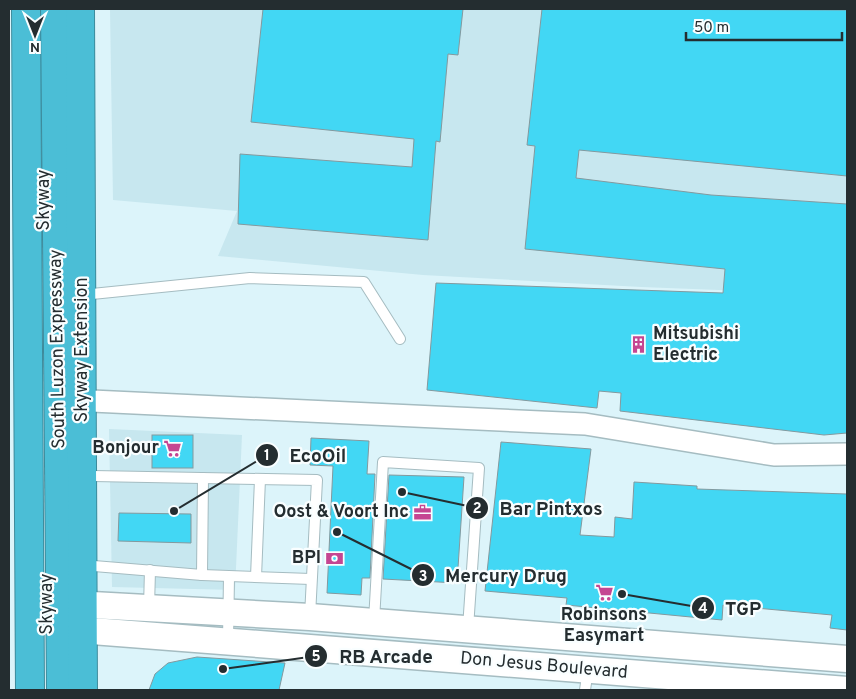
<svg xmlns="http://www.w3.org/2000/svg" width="856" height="699" viewBox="0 0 856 699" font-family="Overpass,sans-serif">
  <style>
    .built { fill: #c7e7ef }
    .building { fill: #42d7f4; stroke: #83999e }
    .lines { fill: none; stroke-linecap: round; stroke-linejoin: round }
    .service-casing { stroke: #a5bcc1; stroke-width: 12 }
    .minor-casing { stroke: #a5bcc1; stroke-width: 24 }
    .tertiary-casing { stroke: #a5bcc1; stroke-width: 29 }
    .motorway-casing { stroke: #3d8b9c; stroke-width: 30 }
    .service { stroke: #fff; stroke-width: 10 }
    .minor { stroke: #fff; stroke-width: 21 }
    .tertiary { stroke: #fff; stroke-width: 26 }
    .motorway { stroke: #4bbed6; stroke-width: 28 }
    .labels { text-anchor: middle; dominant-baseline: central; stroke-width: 4.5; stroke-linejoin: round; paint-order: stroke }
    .street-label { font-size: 18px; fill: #242d30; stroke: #f9feff }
    .poi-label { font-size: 18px; font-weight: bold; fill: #242d30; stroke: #f9feff; text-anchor: end }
    .leader { fill: none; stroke: #242d30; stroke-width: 2 }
    .callout-dot { fill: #242d30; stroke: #f9feff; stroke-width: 2 }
    .mark-label { font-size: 15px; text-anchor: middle; font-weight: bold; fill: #fff }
    .callout-label { font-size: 19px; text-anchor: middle; font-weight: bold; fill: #242d30; stroke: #f9feff; stroke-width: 4.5; stroke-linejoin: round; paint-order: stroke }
  </style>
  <rect width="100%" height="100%" fill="#dcf4fa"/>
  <g class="built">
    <polygon points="110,9 847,9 847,295 641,287 423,275 218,256 237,211 113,200"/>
    <polygon points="109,429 242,435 235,590 112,587"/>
  </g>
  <g class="building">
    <polygon points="263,9 463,9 458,55 448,54 440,142 436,141 428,240 238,224 240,154 412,167 414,139 251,122"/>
    <polygon points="542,9 847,10 847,176 579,150 576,178 711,195 847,204 847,433 824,435 620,411 621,393 599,391 597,408 427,390 436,283 723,293 725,269 525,249 535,146 527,145"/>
    <rect x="152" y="435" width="41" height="33"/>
    <polygon points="311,438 369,441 367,474 375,474 370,578 362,578 361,595 327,593 333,466 310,465"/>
    <polygon points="501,442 591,449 580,535 614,537 615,517 632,519 634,482 697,486 697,489 847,494 847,630 830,628 832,615 723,605 722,620 566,605 567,598 485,591"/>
    <polygon points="389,475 464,477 457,583 383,579"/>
    <polygon points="119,513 191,514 191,543 118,541"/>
    <polygon points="197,657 285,663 279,690 149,690 155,674 168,663"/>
  </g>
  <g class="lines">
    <defs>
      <g id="service">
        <polyline points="92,294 250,278 364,282 400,339"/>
        <polyline points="93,476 317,480 310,616"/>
        <polyline points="94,566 202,575 203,478"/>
        <polyline points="202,575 311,579"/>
        <polyline points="256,577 260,479"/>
        <polyline points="149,607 150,570"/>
        <polyline points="374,621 383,462 479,468 468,628"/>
        <polyline points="228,640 229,577"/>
        <polyline points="585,690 588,669"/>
      </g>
      <polyline id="minor" points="92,401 585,424 774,455 847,454"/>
      <g id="tertiary">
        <polyline points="92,605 310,617 847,659"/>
        <polyline points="92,631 847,690"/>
      </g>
      <g id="motorway">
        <polyline points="26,9 30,690"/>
        <polyline points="55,9 61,690"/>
        <polyline points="80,9 83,690"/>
      </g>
    </defs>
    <use href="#service" class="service-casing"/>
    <use href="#minor" class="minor-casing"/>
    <use href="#tertiary" class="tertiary-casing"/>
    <use href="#motorway" class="motorway-casing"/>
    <use href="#service" class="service"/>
    <use href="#minor" class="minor"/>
    <use href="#tertiary" class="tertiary"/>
    <use href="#motorway" class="motorway"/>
  </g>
  <defs>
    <symbol id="building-bare" viewBox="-9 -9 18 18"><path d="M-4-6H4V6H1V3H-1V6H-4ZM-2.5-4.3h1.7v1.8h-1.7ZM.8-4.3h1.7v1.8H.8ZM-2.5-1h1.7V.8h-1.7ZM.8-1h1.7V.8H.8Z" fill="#c54692" stroke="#f9feff" stroke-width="2.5" paint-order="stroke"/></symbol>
    <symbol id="supermarket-bare" viewBox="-9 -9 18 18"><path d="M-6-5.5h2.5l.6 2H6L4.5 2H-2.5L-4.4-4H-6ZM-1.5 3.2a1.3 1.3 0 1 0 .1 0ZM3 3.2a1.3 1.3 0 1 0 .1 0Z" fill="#c54692" stroke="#f9feff" stroke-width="2.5" paint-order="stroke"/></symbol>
    <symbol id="office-bare" viewBox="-9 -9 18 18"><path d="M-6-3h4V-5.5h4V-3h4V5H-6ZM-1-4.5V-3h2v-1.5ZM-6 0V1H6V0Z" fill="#c54692" stroke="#f9feff" stroke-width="2.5" paint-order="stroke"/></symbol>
    <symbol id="bank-bare" viewBox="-9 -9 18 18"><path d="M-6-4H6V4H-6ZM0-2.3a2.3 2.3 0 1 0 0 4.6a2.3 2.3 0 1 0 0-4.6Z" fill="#c54692" stroke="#f9feff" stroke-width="2.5" paint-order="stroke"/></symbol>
  </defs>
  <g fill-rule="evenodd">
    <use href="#building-bare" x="626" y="332" width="25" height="25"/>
    <use href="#supermarket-bare" x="160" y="436" width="25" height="25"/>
    <use href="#office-bare" x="410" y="500" width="25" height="25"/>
    <use href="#bank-bare" x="322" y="546" width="25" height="25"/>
    <use href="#supermarket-bare" x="592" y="580" width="25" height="25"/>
  </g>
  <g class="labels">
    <g class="street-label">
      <text transform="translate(44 200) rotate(-90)">Skyway</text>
      <text transform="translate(58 349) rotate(-91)">South Luzon Expressway</text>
      <text transform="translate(82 350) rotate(-90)">Skyway Extension</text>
      <text transform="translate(47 604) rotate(-90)">Skyway</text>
      <text transform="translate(544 666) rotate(5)">Don Jesus Boulevard</text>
    </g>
    <g class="poi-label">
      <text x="653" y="334" text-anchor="start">Mitsubishi<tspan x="653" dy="21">Electric</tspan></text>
      <text x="159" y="448">Bonjour</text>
      <text x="409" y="512">Oost &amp; Voort Inc</text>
      <text x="321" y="558">BPI</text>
      <text x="604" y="615" text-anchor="middle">Robinsons<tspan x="604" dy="21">Easymart</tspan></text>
    </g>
  </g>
  <path class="leader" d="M174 511L267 455M402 492L477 508M337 532L423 575M622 594L703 608M223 669L316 656"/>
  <g class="callout-dot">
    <circle cx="174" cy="511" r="5"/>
    <circle cx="402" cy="492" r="5"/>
    <circle cx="337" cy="532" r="5"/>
    <circle cx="622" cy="594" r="5"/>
    <circle cx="223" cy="669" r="5"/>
    <circle cx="267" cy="455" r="12"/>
    <circle cx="477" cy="508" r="12"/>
    <circle cx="423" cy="575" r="12"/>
    <circle cx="703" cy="608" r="12"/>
    <circle cx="316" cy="656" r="12"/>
  </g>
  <g class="mark-label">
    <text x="267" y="460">1</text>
    <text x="477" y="513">2</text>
    <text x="423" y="581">3</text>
    <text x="703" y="613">4</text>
    <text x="316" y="661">5</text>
  </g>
  <g class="callout-label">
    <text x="318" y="462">EcoOil</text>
    <text x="551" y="515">Bar Pintxos</text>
    <text x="506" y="582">Mercury Drug</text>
    <text x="743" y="615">TGP</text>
    <text x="386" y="663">RB Arcade</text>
  </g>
  <rect width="856" height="699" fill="none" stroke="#242d30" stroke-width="20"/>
  <g transform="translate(35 35) rotate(180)" stroke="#f9feff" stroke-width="4" paint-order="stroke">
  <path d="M0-4L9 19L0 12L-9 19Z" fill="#242d30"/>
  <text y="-8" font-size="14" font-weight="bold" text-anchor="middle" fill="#242d30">N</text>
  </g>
  <path d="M686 32v8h156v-8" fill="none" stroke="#242d30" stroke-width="2.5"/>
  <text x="694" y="32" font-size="15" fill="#242d30" stroke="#f9feff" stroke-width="4" paint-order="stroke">50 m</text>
</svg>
